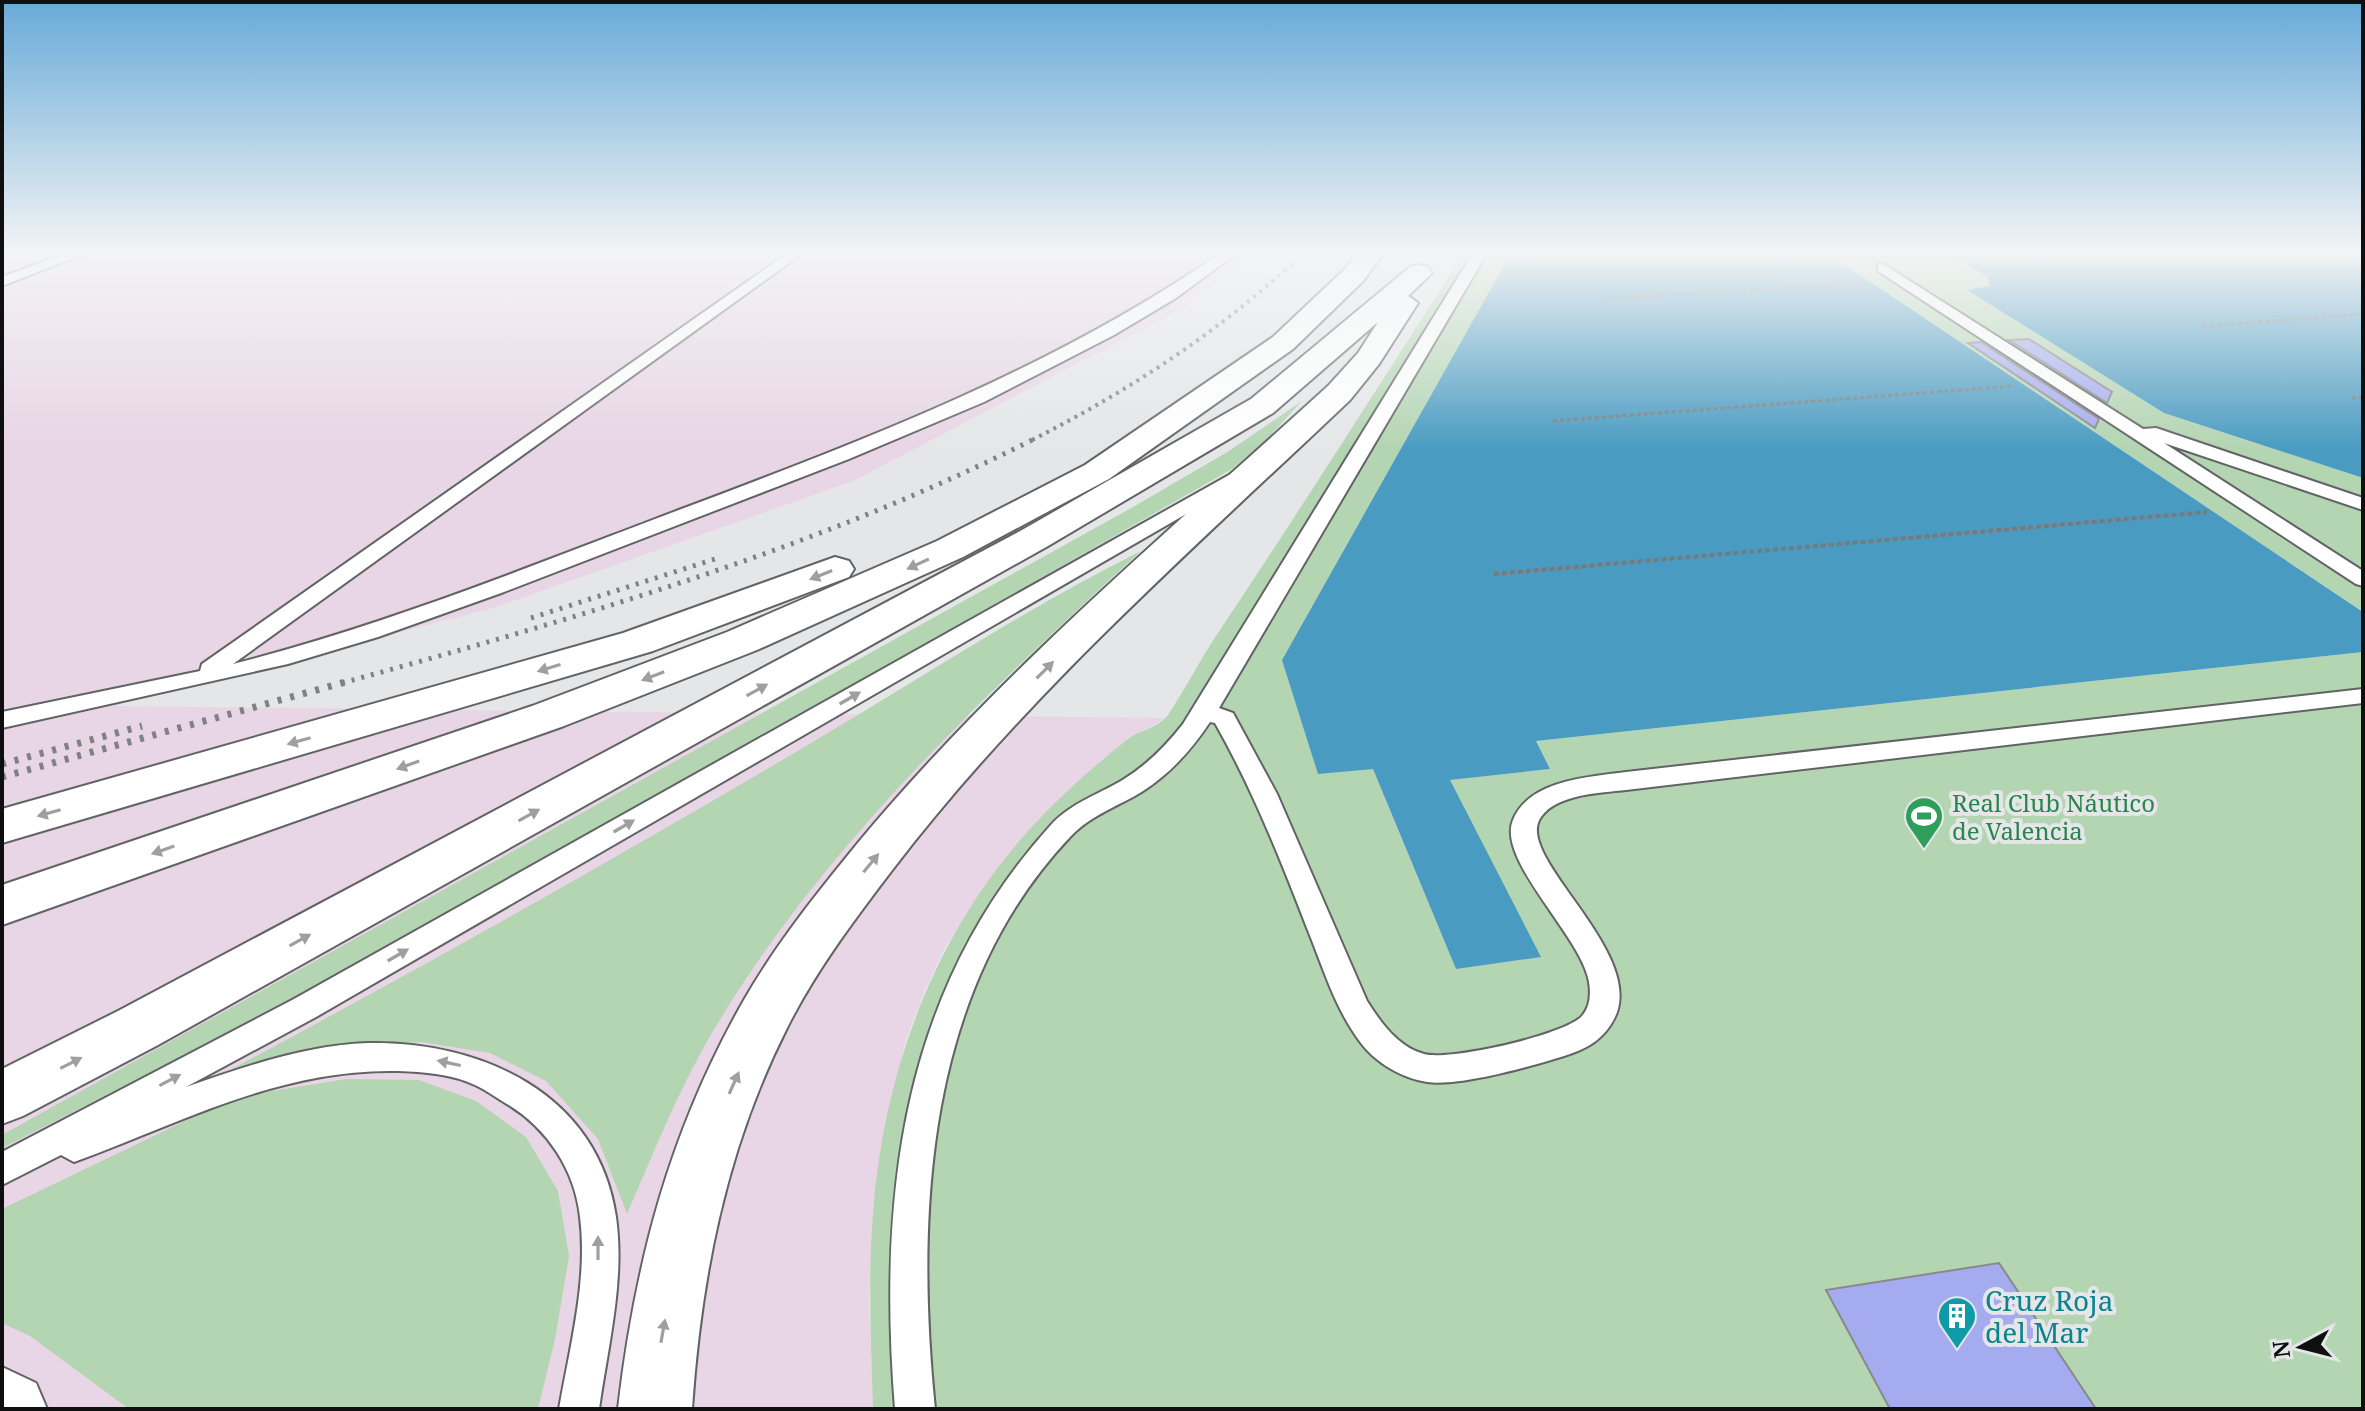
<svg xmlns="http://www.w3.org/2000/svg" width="2365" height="1411" viewBox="0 0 2365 1411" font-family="'Noto Serif',serif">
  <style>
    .industrial { fill: #e8d5e6 }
    .green { fill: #b3d5b2 }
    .water { fill: #499bc1 }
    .building { fill: #a4acef; stroke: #89898b; stroke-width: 2 }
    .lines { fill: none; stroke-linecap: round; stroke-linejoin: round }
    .lane-casing { stroke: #626364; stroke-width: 4 }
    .street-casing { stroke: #626364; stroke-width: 4 }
    .path-far1 { stroke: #78797a; stroke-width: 3; stroke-dasharray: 4 3; stroke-linecap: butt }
    .path { stroke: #78797a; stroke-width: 4; stroke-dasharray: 5 3; stroke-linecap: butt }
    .lane { fill: #fff; fill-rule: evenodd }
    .street { fill: #fff; fill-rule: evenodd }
    .rail-far2 { stroke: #808182; stroke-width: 4; stroke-dasharray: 3 5; stroke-linecap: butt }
    .rail-far1 { stroke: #808182; stroke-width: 5; stroke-dasharray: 3 7; stroke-linecap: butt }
    .rail { stroke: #808182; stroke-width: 7; stroke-dasharray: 4 9; stroke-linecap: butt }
    .oneway { fill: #9f9f9f }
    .labels { text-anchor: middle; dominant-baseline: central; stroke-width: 8; stroke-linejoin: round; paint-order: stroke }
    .leisure-label { font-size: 24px; fill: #27864d; stroke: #e5e6e8; text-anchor: start }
    .near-culture-label { font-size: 28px; fill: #0d838f; stroke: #e5e6e8; text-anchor: start }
  </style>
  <rect width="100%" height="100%" fill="#e5e6e8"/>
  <polygon class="industrial" points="2,253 1250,253 1188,306 853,481 493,608 113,706 1166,718 1131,737 946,945 925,990 906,1039 886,1126 873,1210 869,1302 873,1409 2,1409"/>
  <g class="green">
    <path d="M1464,253H1511L1282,660L1373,769L1456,969L1450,780L1550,769L1536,741L2363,652V1409H873C871,1343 868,1278 873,1213C884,1065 939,923 1042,816C1068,789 1099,762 1128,739C1140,730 1158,728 1168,715C1184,691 1198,664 1214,639C1299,512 1381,382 1464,253Z"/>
    <polygon points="1855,253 1936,253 1958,259 1988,278 1990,286 1968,290 2164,413 2363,478 2363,612 1834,257"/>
    <polygon points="1302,401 1267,439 1232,469 343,975 2,1148 2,1135 1133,507 1229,451"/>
    <path d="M1141,551C987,693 827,842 718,1023C681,1083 655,1150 627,1214L598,1139L546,1081L490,1053L421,1042L325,1049L230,1070C423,967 613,860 801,749C914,683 1024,609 1141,551Z"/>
    <polygon points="346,1079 419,1080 476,1101 526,1137 558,1191 569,1256 555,1339 538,1409 129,1409 30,1336 2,1323 2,1209 210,1109 266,1092"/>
  </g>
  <g class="water">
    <polygon points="1511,253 1855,253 1835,258 2363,612 2363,652 1536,741 1550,769 1450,780 1541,957 1456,969 1373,769 1318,774 1282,660"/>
    <polygon points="1936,253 2363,253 2363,478 2164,413 1967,290 1989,286 1988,278 1958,259"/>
  </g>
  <g class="building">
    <polygon points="2029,339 2112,392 2107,403 2009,340"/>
    <polygon points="1981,342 2099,419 2095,428 1968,343"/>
    <polygon points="1999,1263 2096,1409 1890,1409 1826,1290"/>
  </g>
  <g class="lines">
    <defs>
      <g id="lane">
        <polygon points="67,253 86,253 2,286 2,277"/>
        <path d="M788,253H803L233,664C378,627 516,572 655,519C856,443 1043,375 1221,253H1237L1176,298L1114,335L984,402L849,459L504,592L378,637L288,664L2,728V712L200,671L202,664Z"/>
        <path d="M1473,253H1487L1219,708L1233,713L1277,794L1367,1001C1381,1023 1398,1047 1424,1054C1449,1061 1565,1035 1582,1016C1590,1007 1591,994 1589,982C1582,937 1496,860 1513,820C1529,780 1589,777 1626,772L2363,689V703L1626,790C1600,793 1557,794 1541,817C1512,856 1646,951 1615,1017C1604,1040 1586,1049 1564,1056C1532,1066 1459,1087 1427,1082C1402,1078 1376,1063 1361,1043C1335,1009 1323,967 1307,928C1280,858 1252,788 1215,723L1210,722C1192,749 1171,773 1143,791C1119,806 1091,815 1071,836C926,988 915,1212 935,1409H895C878,1196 901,991 1050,826C1069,804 1097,795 1121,781C1146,766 1165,747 1183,724Z"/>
        <polygon points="1883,264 2143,429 2156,428 2363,498 2363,510 2164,443 2363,571 2363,586 2356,584 1878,271 1878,265"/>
        <path d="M1238,470L1245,472L1247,476L1245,480L316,1017L186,1087C244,1067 306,1045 368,1043C481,1041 598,1093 616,1217C625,1280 608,1346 599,1409H559C570,1346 588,1280 580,1217C575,1170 547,1128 507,1104C497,1098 486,1090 475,1085C452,1074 424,1072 398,1071C281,1068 181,1123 74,1162L61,1155L2,1185V1152L294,999Z"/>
      </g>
      <g id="street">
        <polygon points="1358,253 1384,253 1363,281 1293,349 1109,479 963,557 757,650 564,726 2,925 2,885 532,706 727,632 937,541 1085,465 1273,337 1345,269"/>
        <path d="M1419,265L1428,267L1432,273L1408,296L1418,303L1379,364L1350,400C1192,550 1026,695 893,869C854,920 814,973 786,1030C726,1149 701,1277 692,1409H618C635,1262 670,1130 744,1000C776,944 817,893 857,844C997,675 1167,533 1328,386L1358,353L1378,322L1273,413L1048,546L158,1045L23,1116L2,1124V1069L118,1011L1022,530L1251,399L1410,267Z"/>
        <polygon points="835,557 849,561 854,569 849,577 653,651 2,843 2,809 623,633"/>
        <polygon points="2,1367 36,1383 47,1409 2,1409"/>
      </g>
    </defs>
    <use href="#lane" class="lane-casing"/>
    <use href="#street" class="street-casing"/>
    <g class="path-far1">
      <polyline points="1604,299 1867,283"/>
      <polyline points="2203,326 2363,314"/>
      <polyline points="2352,398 2363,397"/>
      <polyline points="1553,421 2014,386"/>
    </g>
    <polyline class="path" points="1494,574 2207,512"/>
    <use href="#lane" class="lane"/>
    <use href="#street" class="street"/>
    <path class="rail-far2" d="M1032,440C1134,388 1220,331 1304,253"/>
    <g class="rail-far1">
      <polyline points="531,618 718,558"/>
      <path d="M342,683C578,618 817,549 1036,438"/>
    </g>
    <g class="rail">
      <polyline points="2,764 142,726"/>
      <polyline points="2,777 349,681"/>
    </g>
  </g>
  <defs><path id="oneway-solid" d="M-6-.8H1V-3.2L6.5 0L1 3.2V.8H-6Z" transform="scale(2)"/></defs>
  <g class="oneway">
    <use href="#oneway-solid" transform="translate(918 564) rotate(155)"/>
    <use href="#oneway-solid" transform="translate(821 575) rotate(158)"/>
    <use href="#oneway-solid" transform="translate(549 668) rotate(163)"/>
    <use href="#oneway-solid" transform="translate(1045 670) rotate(-45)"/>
    <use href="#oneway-solid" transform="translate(653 676) rotate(159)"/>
    <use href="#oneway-solid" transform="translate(757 690) rotate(-29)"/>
    <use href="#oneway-solid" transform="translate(850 698) rotate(-30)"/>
    <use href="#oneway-solid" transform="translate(299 741) rotate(164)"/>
    <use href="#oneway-solid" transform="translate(408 765) rotate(160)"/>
    <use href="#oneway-solid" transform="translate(49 813) rotate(164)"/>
    <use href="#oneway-solid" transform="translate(529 815) rotate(-29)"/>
    <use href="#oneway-solid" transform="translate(624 826) rotate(-30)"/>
    <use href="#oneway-solid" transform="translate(163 850) rotate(161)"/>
    <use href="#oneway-solid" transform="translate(871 863) rotate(-51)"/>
    <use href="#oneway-solid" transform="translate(300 940) rotate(-29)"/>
    <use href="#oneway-solid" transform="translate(398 955) rotate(-30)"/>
    <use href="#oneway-solid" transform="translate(71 1063) rotate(-27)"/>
    <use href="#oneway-solid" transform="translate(449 1063) rotate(-168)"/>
    <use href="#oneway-solid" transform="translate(170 1080) rotate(-28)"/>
    <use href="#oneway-solid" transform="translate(734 1083) rotate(-66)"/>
    <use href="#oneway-solid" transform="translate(598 1248) rotate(-90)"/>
    <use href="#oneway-solid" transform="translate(663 1331) rotate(-80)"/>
  </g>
  <linearGradient id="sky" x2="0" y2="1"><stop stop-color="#68aad8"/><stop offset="0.56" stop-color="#f3f4f5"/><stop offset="1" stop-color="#f3f4f5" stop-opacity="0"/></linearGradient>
  <rect width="2365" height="450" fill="url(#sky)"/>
  <defs>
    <symbol id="stadium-pin" viewBox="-11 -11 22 30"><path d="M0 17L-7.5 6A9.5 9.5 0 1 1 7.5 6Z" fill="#2e9e5b" stroke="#e5e6e8"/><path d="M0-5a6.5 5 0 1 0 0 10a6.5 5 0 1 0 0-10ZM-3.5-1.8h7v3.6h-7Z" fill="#fff"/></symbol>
    <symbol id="building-pin" viewBox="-11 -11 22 30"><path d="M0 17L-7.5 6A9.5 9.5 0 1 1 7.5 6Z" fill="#0f9aa8" stroke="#e5e6e8"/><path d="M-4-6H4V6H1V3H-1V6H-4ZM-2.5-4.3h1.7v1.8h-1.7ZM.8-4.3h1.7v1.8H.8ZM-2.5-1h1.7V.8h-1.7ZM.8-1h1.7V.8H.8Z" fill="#fff"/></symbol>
  </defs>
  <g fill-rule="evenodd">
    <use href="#stadium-pin" x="1902" y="794" width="44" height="60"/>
    <use href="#building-pin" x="1935" y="1294" width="44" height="60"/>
  </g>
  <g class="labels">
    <g class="leisure-label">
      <text x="1952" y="802">Real Club Náutico<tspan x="1952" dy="28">de Valencia</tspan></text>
    </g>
    <g class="near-culture-label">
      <text x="1985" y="1300">Cruz Roja<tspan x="1985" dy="32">del Mar</tspan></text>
    </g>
  </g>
  <rect width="2365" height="1411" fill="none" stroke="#0f0f10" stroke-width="8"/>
  <g transform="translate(2301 1347) rotate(263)" stroke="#e5e6e8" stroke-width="6" paint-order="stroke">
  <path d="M0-6L14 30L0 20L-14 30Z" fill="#0f0f10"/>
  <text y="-12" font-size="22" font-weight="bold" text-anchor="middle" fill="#0f0f10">N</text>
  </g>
</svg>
